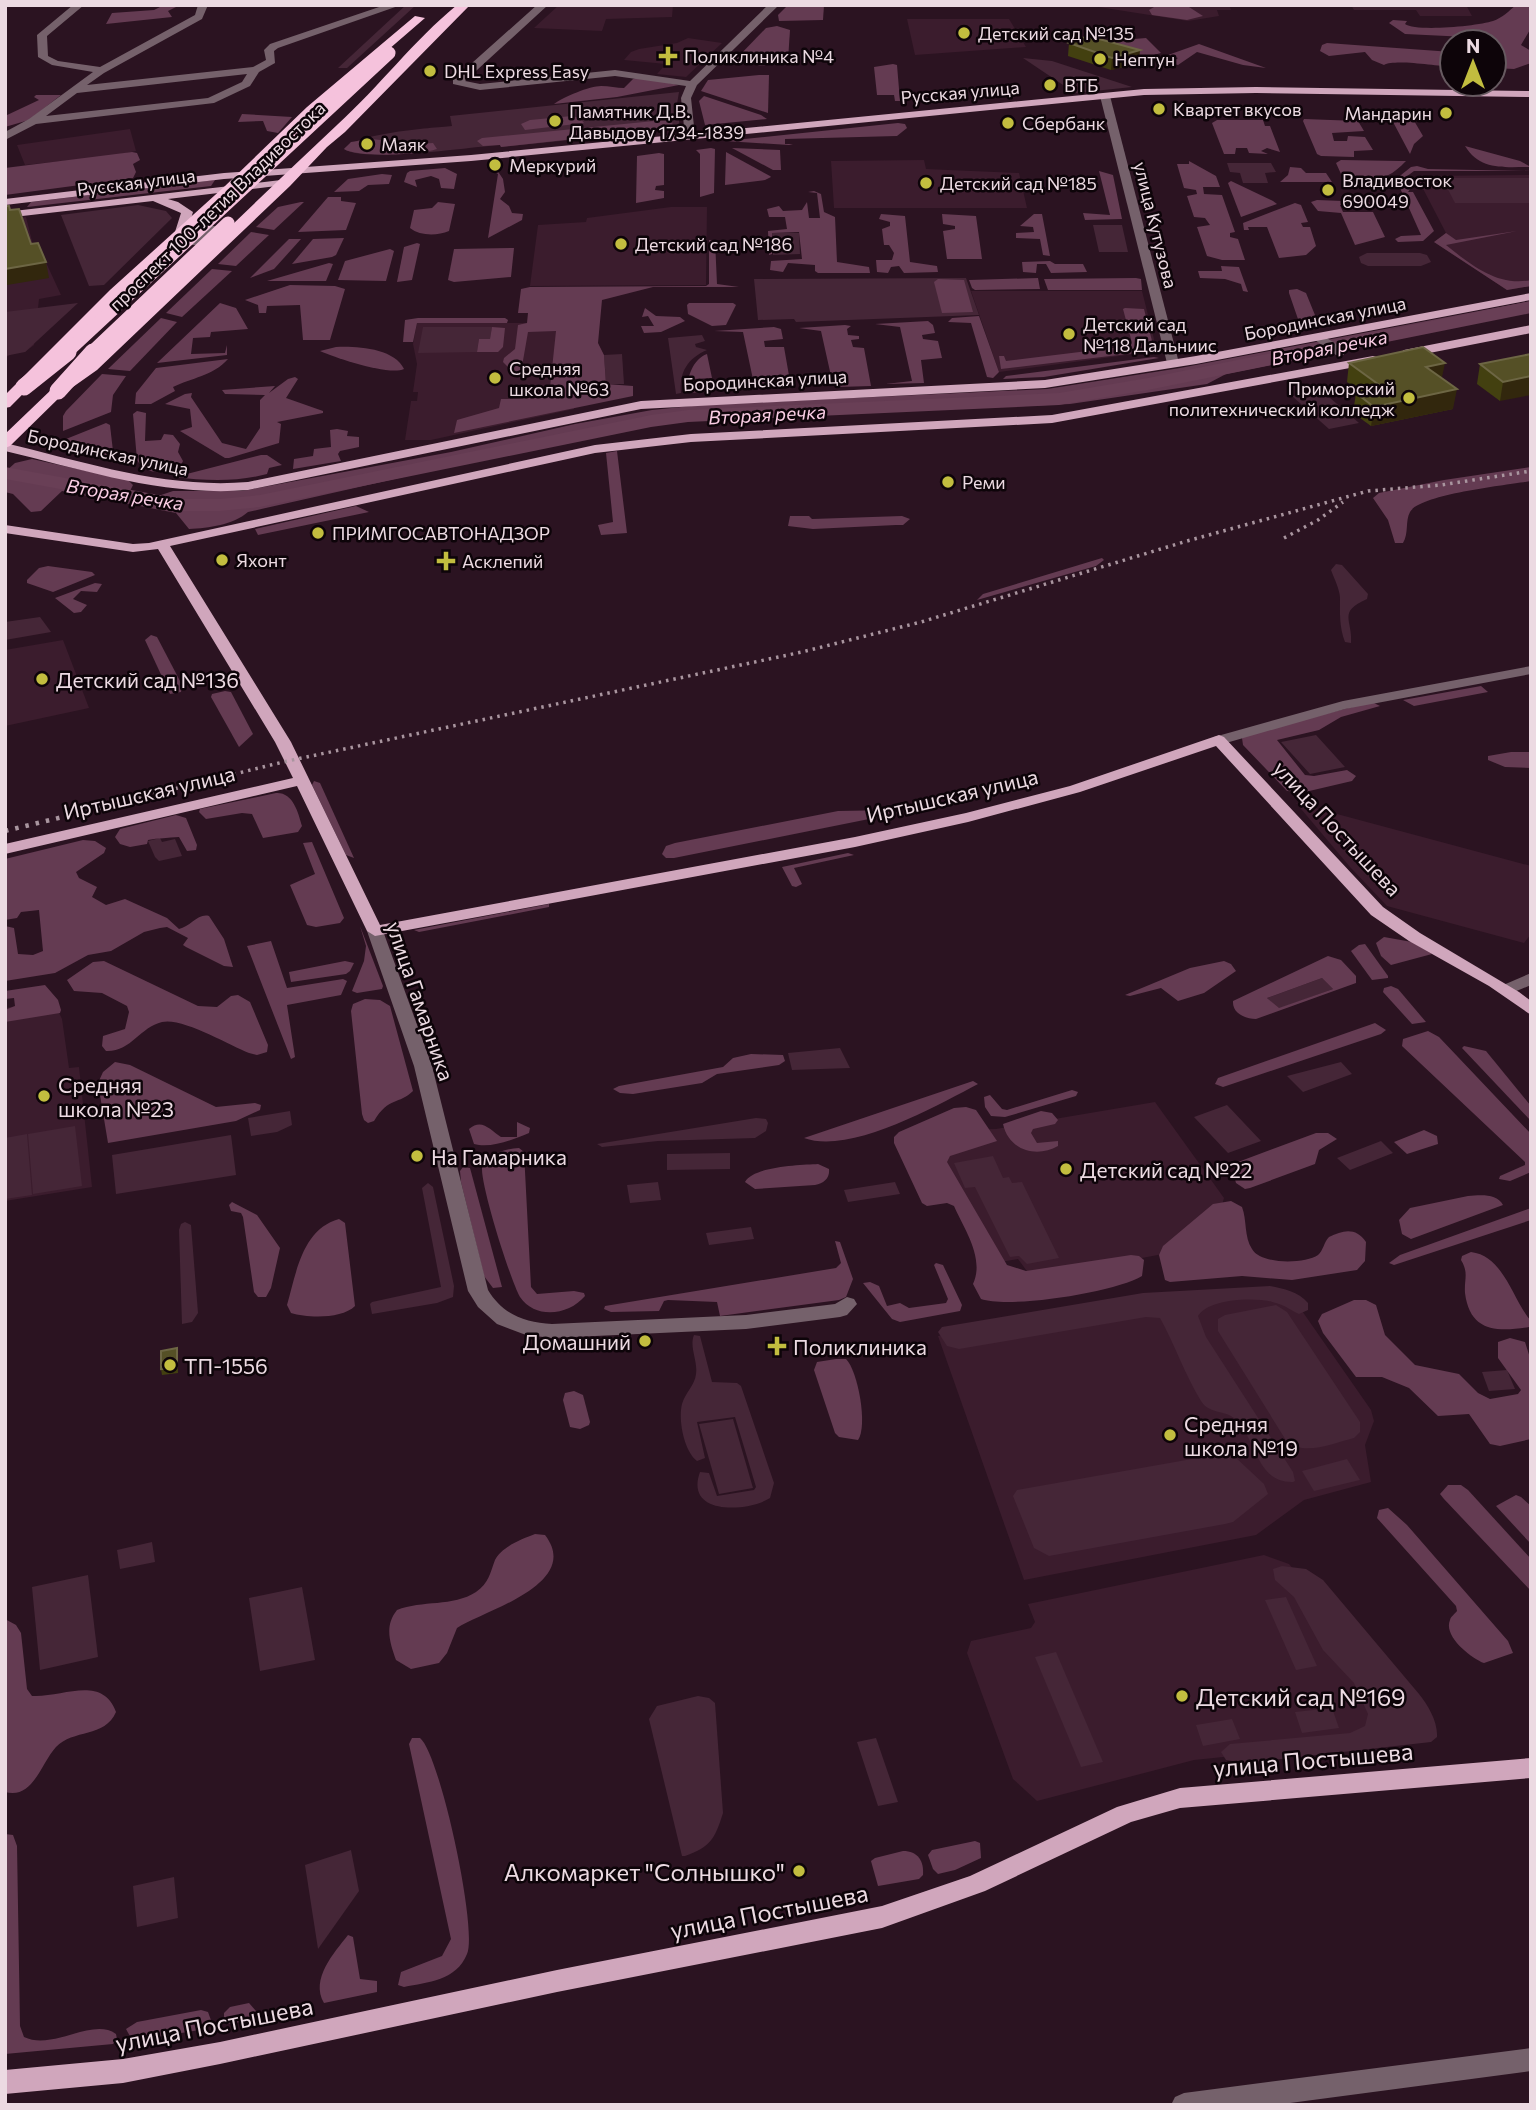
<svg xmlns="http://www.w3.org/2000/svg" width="1536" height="2110" viewBox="0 0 1536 2110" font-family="Commissioner,sans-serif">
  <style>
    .built { fill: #3b1c2d }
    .green { fill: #452637 }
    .forest { fill: #643b52; fill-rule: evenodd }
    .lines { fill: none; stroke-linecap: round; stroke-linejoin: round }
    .river { fill: #693f56; fill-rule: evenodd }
    .minor { fill: #75616b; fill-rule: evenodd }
    .major { fill: #d0a6bc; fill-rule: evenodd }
    .highway { fill: #f5c2dc; fill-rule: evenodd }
    .rail-far1 { stroke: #a9959f; stroke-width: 3.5; stroke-dasharray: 2.5 5; stroke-linecap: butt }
    .rail { stroke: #a9959f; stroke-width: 4.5; stroke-dasharray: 3.5 7; stroke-linecap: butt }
    .highway-bridge-far1 { stroke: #f5c2dc; stroke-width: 13 }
    .highway-bridge { stroke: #f5c2dc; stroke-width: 17 }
    .wall { fill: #434010 }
    .shaded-wall { fill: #32270d }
    .building { fill: #555026; stroke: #6d6644; stroke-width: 2 }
    .poi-dot { fill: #c2bd3f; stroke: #0d0409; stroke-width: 2.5 }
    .labels { text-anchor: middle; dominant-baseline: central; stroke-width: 5; stroke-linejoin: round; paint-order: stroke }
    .far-poi-label { font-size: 18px; fill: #ecdae2; stroke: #0d0409; text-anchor: start }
    .far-street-label { font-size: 18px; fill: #ecdae2; stroke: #0d0409 }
    .far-water-label { font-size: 19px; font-style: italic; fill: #facde4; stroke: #0d0409 }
    .poi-label { font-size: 21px; fill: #ecdae2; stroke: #0d0409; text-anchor: start }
    .street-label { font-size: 21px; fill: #ecdae2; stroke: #0d0409 }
    .near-poi-label { font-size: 24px; fill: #ecdae2; stroke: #0d0409; text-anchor: start }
    .near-street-label { font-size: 24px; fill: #ecdae2; stroke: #0d0409 }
  </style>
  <rect width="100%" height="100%" fill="#2b1321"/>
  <g class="built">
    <polygon points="559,5 673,5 672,17 606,19 602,31 534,28"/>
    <polygon points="1086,5 1229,5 1231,10 1217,10 1219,16 1188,21"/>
    <polygon points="1351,5 1466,5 1472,16 1420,16 1416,10 1354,10"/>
    <polygon points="907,19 1009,19 1026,47 915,55"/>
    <polygon points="688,38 722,43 686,77 657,74 666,64 624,60 631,52 639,49 677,43"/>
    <polygon points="130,129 136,151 111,156 25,165 17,145"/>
    <polygon points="924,160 926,169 1019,173 1027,208 834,208 831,161"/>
    <polygon points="1531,175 1531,286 1507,290 1434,242 1446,233 1418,179 1422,176"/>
    <polygon points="671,207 707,207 706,285 530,286 538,225 586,222 587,218"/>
    <polygon points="26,217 36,257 43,256 61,295 39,299 34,345 25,352 14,352 5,358 5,219"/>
    <polygon points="971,291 1142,291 1157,351 999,372"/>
    <polygon points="417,323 578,323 574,409 431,440 405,440 411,401 417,401 418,392 413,392 417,364 413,344"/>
    <polygon points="63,640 89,708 5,726 5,650"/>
    <polygon points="1296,803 1531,866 1531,934 1524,943 1387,906 1350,867"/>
    <polygon points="53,1000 62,1019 69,1068 79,1067 92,1187 5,1201 5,1008"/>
    <polygon points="1155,1102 1224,1198 1210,1245 1121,1262 1029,1274 1018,1259 995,1263 909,1131 996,1129"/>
    <polygon points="1226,1291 1300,1308 1371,1410 1374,1421 1365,1445 1371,1482 1304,1500 1256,1535 1024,1580 938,1336 1140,1300"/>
    <polygon points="1264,1555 1289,1564 1362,1650 1399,1739 1194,1760 1037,1801 1013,1779 967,1653 971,1641 1031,1628 1035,1622 1028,1604"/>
  </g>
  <g class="green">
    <polygon points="406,5 416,5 347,68 338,68"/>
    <polygon points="1023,58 1052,61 1132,87 1075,93"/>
    <path d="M679,92L677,104L680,129L501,147L500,145C470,147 365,163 344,149C357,133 430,128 452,126L450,116Z"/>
    <polygon points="1227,163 1271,163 1276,172 1265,173 1268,183 1243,183 1240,173 1230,172"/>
    <polygon points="1442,178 1531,178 1531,203 1455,203"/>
    <polygon points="138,205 166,211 172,218 104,285 89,286 61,215"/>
    <polygon points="1093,225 1122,225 1128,252 1099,252"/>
    <polygon points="772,233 799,233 800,254 773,255"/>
    <polygon points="1367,253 1420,253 1427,255 1431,262 1421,266 1368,266 1361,263 1359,257"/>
    <polygon points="966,278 979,315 796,322 794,319 758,320 754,279"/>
    <polygon points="78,303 25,352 5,356 5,312"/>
    <polygon points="423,327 492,327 490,339 479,339 477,352 418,353"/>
    <path d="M702,335L705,341L695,344L696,347L707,350C688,358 679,372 681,393L676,394L668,338Z"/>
    <polygon points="622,354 624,384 606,384 604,355"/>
    <polygon points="1322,391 1359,423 1329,429 1292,396"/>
    <path d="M1336,564L1342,565L1368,594L1367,599C1337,612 1353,620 1351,643L1345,642C1339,627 1340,612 1340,598C1340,590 1334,578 1331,570Z"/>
    <polygon points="40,617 51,632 5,640 5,622"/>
    <polygon points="1316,735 1345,767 1310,774 1281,742"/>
    <polygon points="160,838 162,842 175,839 182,856 159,861 155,857 148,841"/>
    <polygon points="1322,978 1333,989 1278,1009 1267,998"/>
    <polygon points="840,1048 850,1068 792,1070 788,1053"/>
    <polygon points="1341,1062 1352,1074 1303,1092 1287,1076"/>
    <polygon points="1227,1105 1261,1141 1228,1153 1194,1117"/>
    <polygon points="290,1111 292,1125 277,1132 251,1136 248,1118"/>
    <polygon points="756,1118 766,1119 768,1123 766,1131 755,1138 658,1141 602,1147 597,1144"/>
    <polygon points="75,1126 82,1186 33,1194 28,1134"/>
    <polygon points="27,1134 32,1195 5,1199 5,1138"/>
    <polygon points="231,1135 236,1175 116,1194 112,1155"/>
    <polygon points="1381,1141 1393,1153 1350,1170 1337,1158"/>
    <polygon points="730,1153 730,1169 667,1170 667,1154"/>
    <polygon points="993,1156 1003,1178 1009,1177 1012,1183 1022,1182 1059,1258 1027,1264 1019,1256 1010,1257 975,1187 965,1188 954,1163"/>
    <polygon points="658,1182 661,1200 630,1203 627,1185"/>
    <polygon points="895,1182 900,1194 848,1202 844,1190"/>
    <polygon points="428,1183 433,1187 454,1286 453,1297 437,1303 372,1314 370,1304 372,1302 441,1287 422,1188"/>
    <polygon points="185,1222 191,1225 198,1313 192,1322 182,1324 179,1230 181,1224"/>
    <polygon points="751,1227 754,1239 709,1245 706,1233"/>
    <path d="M1270,1286C1284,1289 1298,1291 1308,1303V1310L1299,1314C1292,1311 1286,1306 1279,1304C1259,1296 1209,1298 1198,1316L1206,1337L1293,1472L1295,1481L1293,1482C1255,1483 1257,1437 1234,1418C1224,1410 1209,1414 1201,1401C1185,1375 1175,1345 1160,1318L1146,1317L959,1349L947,1346L938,1332L942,1327L1143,1293Z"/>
    <path d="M1276,1305L1287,1312L1360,1422V1432L1354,1438C1333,1443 1306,1456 1287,1442L1218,1331V1319L1225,1315Z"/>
    <path d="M694,1335L700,1336L712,1382L737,1383L741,1386L774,1483L770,1498C748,1512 684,1516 700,1472L709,1473L717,1496L754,1490L756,1487L735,1417L697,1422L705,1458L697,1461C684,1451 678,1420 682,1404C685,1393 695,1385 696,1374C698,1361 689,1347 694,1335Z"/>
    <polygon points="1507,1370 1515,1389 1489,1391 1482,1372"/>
    <polygon points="733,1419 753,1488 719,1494 699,1424"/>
    <polygon points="1220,1454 1234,1456 1264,1484 1268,1494 1233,1522 1225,1524 1049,1556 1034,1548 1013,1496 1017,1490"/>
    <polygon points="1347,1459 1360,1480 1314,1491 1302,1471"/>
    <polygon points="152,1542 155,1562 120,1569 117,1550"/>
    <path d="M1282,1566L1306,1569L1323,1580L1419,1694C1428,1705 1438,1722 1437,1737L1431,1742L1245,1763L1226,1760L1221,1752L1230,1744L1350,1733L1365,1726L1368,1714L1354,1683L1323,1650L1294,1597L1275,1580L1273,1569Z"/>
    <polygon points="88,1575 98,1657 40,1670 32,1587"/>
    <polygon points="302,1587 315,1660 260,1671 249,1598"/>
    <polygon points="1286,1597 1317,1666 1296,1670 1265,1600"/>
    <polygon points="1056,1652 1103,1762 1081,1767 1035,1657"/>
    <path d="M698,1696L709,1698L715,1703L723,1813C715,1838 711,1847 685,1856H682L649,1719L657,1706Z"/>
    <polygon points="1332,1708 1339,1728 1302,1733 1295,1712"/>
    <polygon points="1232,1719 1240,1739 1203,1746 1196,1725"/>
    <polygon points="876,1738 898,1802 878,1806 857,1742"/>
    <polygon points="351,1850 359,1891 318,1949 305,1865"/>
    <polygon points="174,1877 178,1918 137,1927 133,1886"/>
  </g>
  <g class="forest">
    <polygon points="164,5 180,5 168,11 172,17 106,24 112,13 154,10"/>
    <polygon points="788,5 824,5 823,20 779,21 778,15"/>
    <path d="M1516,5H1531V28L1521,45L1531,51V63L1514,69L1494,68V42L1488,38L1405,34L1389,23L1393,20L1407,21L1405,24C1416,32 1478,26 1493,21C1502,18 1509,11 1516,5Z"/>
    <polygon points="1154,7 1189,7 1203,16 1187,20 1152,15 1149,10"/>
    <polygon points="777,26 790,30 788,60 761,66 736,59 766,28"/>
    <polygon points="1146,38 1161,53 1139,59 1087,43"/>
    <path d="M1327,43L1452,52V67C1436,66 1395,59 1384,65L1372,60L1365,52L1329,56L1320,51L1322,45Z"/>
    <polygon points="1199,44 1266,68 1243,65 1197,52 1178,65 1170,63 1178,58 1168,55"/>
    <polygon points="893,64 897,65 900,101 895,101 894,95 877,95 874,67"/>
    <polygon points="759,75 769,75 768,113 701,91 708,80"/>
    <path d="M639,77L679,85L617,97L554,104C563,97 590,86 601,86C609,86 617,88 624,88L633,79Z"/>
    <polygon points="36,95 61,95 29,120 5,127 5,116 39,100 34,97"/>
    <polygon points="704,96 761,115 767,119 705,125 699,101"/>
    <polygon points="242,114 292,117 278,133 267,131 263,121 238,122"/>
    <polygon points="572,116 580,118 584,123 525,130 521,124 530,120"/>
    <polygon points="1304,119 1358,121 1364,131 1332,133 1334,141 1347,141 1348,136 1365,137 1373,150 1354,151 1354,157 1321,156 1317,154 1303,121"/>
    <polygon points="1413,119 1423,136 1414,144 1410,154 1392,120"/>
    <polygon points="664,120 672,121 673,128 501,147 500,145 483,146 477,141 482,138"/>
    <polygon points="1217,120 1263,120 1265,126 1270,126 1280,152 1267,148 1261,151 1268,154 1249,153 1247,148 1236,148 1235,154 1224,154 1212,123"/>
    <polygon points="898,123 905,124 907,128 897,136 785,139 785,144 793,144 789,145 725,141"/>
    <path d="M371,139L418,144L433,143L437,149C420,155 358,158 344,149L351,142Z"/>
    <path d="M1465,146L1520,161L1531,167C1505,167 1480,171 1465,146Z"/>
    <polygon points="711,148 715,149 714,193 700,197 700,154 696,150"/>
    <polygon points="732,148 780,150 781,170 773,170"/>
    <polygon points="132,152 137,153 140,160 133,164 136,172 133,178 5,195 5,168"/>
    <polygon points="726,152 770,176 771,177 765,180 725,185"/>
    <polygon points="659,153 664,154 664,185 656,186 655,190 664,191 664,198 636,203 637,156"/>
    <path d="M1341,160L1400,161H1406C1383,185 1372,180 1341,174L1336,163Z"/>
    <polygon points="1189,161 1216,176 1220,187 1203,187 1204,194 1222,195 1235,232 1230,233 1230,237 1238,239 1245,260 1222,260 1207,256 1197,227 1210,225 1205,218 1194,217 1187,196 1197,194 1196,190 1184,188 1177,164 1189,164"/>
    <polygon points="1417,166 1428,169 1531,171 1414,171 1406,177 1407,181 1400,182 1403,188 1411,188 1408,192 1413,192 1434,231 1423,241 1398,242 1395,239 1401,236 1421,235 1396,179 1411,167"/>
    <polygon points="1290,167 1301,168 1306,173 1326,173 1332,182 1280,182 1288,175"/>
    <polygon points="445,168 457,174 454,189 441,188 439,179 431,176 415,180 417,187 404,182 407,173 410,171"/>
    <polygon points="497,170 503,179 505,192 500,199 509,206 512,213 523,214 522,220 488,238 498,174 493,171"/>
    <polygon points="1099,171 1113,175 1122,219 1085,220 1083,213 1110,215"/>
    <polygon points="382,174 392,175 389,184 368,185 359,191 334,192 348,179"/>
    <polygon points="215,180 211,186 27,207 31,202"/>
    <polygon points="1231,181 1273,201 1277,204 1241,217 1228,183"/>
    <polygon points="814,191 821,194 824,212 835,217 837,262 869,267 870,273 818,273 815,271 815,265 788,263 783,272 770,270 771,261 802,259 799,232 772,233 772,254 769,255 768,231 787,229 785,217 769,217 767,209 779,206 783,211 802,210 807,202 809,218 820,218 817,193 808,192"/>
    <polygon points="328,197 341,197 341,201 356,203 346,230 298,232"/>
    <polygon points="1317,200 1369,202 1370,204 1340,205 1343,212 1373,212 1385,237 1355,245 1341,213 1318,211 1311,202"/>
    <polygon points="301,202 304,202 274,230 256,227 278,207"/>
    <path d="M438,202L455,204L449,231C437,236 420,236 410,228L414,210L432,208Z"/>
    <polygon points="1295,203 1301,205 1308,222 1301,223 1303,227 1310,227 1316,246 1306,255 1279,258 1267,227 1248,227 1249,230 1244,230 1243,223"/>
    <polygon points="881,214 905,216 910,262 937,266 938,272 904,273 899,266 891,267 888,273 877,272 876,260 892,260 894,253 889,245 884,245 882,229 890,226 890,222 879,219"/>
    <polygon points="942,214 976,216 982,259 947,259 943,231 955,229 955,226 943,224"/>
    <polygon points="1034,214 1042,214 1050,256 1043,255 1040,239 1016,238 1016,233 1034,232 1033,227 1020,226"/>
    <path d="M1517,231L1446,245C1471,265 1498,287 1531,280V286L1507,290L1434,242L1446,233L1456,240Z"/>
    <polygon points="251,232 269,235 236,266 218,264"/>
    <polygon points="344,238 336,255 332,257 292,264 313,239"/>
    <polygon points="289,239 301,239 274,269 250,278"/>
    <polygon points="709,240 715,240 717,284 739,287 653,287 602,300 598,343 604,355 606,384 633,386 633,396 454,433 457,420 499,408 501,399 549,397 556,331 528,332 521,372 513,372 503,362 504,358 515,349 518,325 527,323 528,313 518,313 521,289 530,287 706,286 709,284"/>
    <polygon points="417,243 420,244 412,280 397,282 404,247"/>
    <polygon points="514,248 511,277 454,282 448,280 454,249"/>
    <polygon points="390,249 394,251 386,281 338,280 345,261"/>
    <polygon points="1050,261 1055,264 1083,264 1087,272 1051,273 1046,264 1037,264 1036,273 1023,272 1022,262"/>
    <polygon points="329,263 333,264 326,281 267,281"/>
    <polygon points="1221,266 1239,267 1248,292 1243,291 1241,284 1225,279 1200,278 1198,271 1222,271"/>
    <polygon points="212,269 232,271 182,317 166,313"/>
    <polygon points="1038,278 1040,289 975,290 972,288 969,280"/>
    <polygon points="1136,278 1141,279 1142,290 1048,290 1044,279"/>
    <polygon points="938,279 964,280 973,312 942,313 934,282"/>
    <polygon points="290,285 335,286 345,289 330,340 303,340 300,305 267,306 266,313 259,313 258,305 245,300 236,303"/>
    <polygon points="1297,289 1306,293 1317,320 1330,324 1299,322 1289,293 1289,290"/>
    <path d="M1531,301V312L1226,374L1207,384L1070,404L663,422L550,444L248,512C233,525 209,528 189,529L176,513L62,491L41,511L31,512L13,494L5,492V472L15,463L32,459L128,480L133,485L129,493L152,498L173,491H242L451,452L575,424L652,410L701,405L1047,389L1180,368Z"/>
    <polygon points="220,303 236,308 248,329 211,332 210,337 193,338 191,354 225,353 227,345 227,355 157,363"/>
    <polygon points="689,303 733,303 736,305 726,325 712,326 688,314 687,305"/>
    <polygon points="645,308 656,316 680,317 685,321 661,332 644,333 641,326 654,326 648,316 642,317"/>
    <polygon points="1125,308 1144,309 1154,349 1152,351 1001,369 999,356 1004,356 1006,361 1129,346 1131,339 1123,309"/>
    <polygon points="979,316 999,372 993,378 987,377 971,323 948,322 952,318"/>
    <polygon points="161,318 177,322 130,371 108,369"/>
    <polygon points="418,318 505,318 508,320 507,323 417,323 413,342 403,342 405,320"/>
    <polygon points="928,321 933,325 935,333 922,335 923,339 938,341 942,358 921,360 924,383 885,384 912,381 900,327 875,324"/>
    <polygon points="845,325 851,326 847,329 848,335 859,336 859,339 851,340 853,347 864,348 871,386 839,387 833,385 821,331 799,328"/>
    <polygon points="492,327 505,328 503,347 498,352 477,352 479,339 490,339"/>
    <polygon points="774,327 781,329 783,339 764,341 765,347 784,347 791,387 755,389 743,332 714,331"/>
    <path d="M336,347C356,346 394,348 404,369C389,376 336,358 320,351Z"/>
    <path d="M707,354L712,378L694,379V387H713V391L689,393C685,379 693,359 707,354Z"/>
    <polygon points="1154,357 1159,358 1044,377 1003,379 1006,376"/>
    <path d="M228,359C213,376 191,378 173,387L175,391L151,404H135L136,393L156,368Z"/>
    <polygon points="102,374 126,376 113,395 111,412 63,431 63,416 66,411"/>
    <polygon points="295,377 298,379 286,398 323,411 323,413 277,422 281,424 279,443 229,458 225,458 180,431 192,427 190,409 165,404 185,394 192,393 191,397 222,443 246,449 260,428 260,400 265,395 225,394 222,390 275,386 269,393 288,379"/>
    <path d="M137,411L146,413L145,441L161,440L164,434L173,435L180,444L178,452L183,461L180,467C166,474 146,476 137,460L133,414Z"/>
    <polygon points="106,423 110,425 114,460 51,445"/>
    <polygon points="337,429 348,431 347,436 359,437 359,447 340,451 338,454 341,461 293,469 294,459 313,456 314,449 331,447 330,430"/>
    <polygon points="617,451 627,533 601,535 598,525 613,522 606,453"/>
    <path d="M261,455H267L282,465L269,468L267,474C238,482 205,481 175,477Z"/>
    <path d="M1531,467V481C1509,485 1420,494 1410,512C1405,521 1409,533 1403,543H1395L1388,520L1373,498L1379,493L1444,480Z"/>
    <polygon points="356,506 369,512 258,535 255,529"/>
    <polygon points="790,516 809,516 812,519 902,516 910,519 903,525 896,525 813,529 788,526"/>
    <polygon points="1102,558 1104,560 1096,566 977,600 983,594"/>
    <polygon points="48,566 92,572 95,575 53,592 27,583 27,580 39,568"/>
    <polygon points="95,583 102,584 97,592 81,591 73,599 87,605 81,612 74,613 55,598"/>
    <polygon points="151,635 157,637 180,681 182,687 181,692 170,694 145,640"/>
    <polygon points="1481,686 1488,692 1414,706 1403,700"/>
    <polygon points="225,691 231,692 253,734 239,747 211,697 212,694"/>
    <polygon points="1372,702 1380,706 1341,717 1319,730 1277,740 1305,775 1314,776 1347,770 1356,776 1352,781 1305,792 1287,791 1243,745 1242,738 1247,734"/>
    <polygon points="1511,752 1531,752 1531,768 1505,767 1488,760 1488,756"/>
    <polygon points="314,781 320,783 354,858 346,855 312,785"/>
    <path d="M276,793C293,792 298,812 302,826L298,832L263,838L252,814L242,813L206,819L199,812L200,809Z"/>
    <polygon points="893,810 899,813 674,858 666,858 662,854 666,846 675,843 838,811"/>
    <path d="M176,815L186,818L197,845L196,850L187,851L179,837C168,838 158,838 148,840L147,844L130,847L120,844L115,837L120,829Z"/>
    <path d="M83,840L95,841L106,848L104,853L76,872L79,878L97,887L92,897L106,905L125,899L167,918L179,929C190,927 198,913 209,916L224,939L233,967L224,966L186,947L183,945L188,938L167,927L160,928L144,932L111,951L88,955L55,973L5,981V926L14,928L18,954L33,955L43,951L39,910L21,912L17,918L5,920V859Z"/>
    <polygon points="312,842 344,918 340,923 316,927 307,925 290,885 315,874 303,843"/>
    <polygon points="848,853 854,855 794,868 802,884 796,887 792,886 782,867"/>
    <polygon points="549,904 549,907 419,932 414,930"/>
    <polygon points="360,926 383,986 382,989 357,993 352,991 364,961 366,946"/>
    <polygon points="1384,937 1412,942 1432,954 1391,965 1381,956 1376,943"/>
    <polygon points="271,941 287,988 343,979 347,981 341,995 287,1005 295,1057 291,1059 247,946"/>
    <polygon points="1365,944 1388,976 1388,978 1372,980 1351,951 1359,945"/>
    <path d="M1328,956L1341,960L1356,976V983L1256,1019C1245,1019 1232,1013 1233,1001ZM1322,978L1333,989L1279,1008L1267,998Z"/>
    <path d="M104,961L198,1006L217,1007L231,996L238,995L250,1002L268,1045L267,1052L257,1055L249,1053C229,1045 182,1017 162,1022C140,1027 131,1052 106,1051L102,1046L103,1036L125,1029L129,1012L127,1006L102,993L74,991L67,980L93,962Z"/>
    <polygon points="345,961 354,963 350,971 346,974 291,982 289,972"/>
    <polygon points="1224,961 1231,964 1236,971 1204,993 1178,1001 1161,988 1130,996 1125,995 1190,968"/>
    <polygon points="45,985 58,1000 61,1010 60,1013 5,1022 5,1010 15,1006 14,998 5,999 5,991"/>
    <polygon points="1391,986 1398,989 1426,1022 1412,1024 1383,992 1384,988"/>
    <path d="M365,999L380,1000L390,1006L413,1091C399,1105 389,1096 374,1121L368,1123L364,1120L362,1114L351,1011L353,1004Z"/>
    <polygon points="1375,1023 1386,1030 1381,1034 1223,1087 1215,1084 1218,1078"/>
    <polygon points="1428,1031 1439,1037 1531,1134 1531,1172 1510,1181 1499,1179 1500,1176 1525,1165 1525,1162 1402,1046 1403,1039"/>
    <polygon points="1464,1046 1486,1051 1531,1106 1531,1121 1462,1048"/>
    <polygon points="751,1054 783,1055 785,1061 779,1065 717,1074 702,1083 633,1094 620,1093 613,1089 619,1086 723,1067 733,1058"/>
    <polygon points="115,1062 130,1065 216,1107 255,1103 261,1105 260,1110 236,1121 108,1143 98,1083 103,1072"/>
    <path d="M973,1081L978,1084C936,1106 850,1155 804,1138Z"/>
    <polygon points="1072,1090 1078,1092 1076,1096 1005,1117 991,1116 985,1107 984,1097 990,1095 1002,1109 1007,1110"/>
    <path d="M966,1107L976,1110L997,1141L950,1156L947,1162L1007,1265L1026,1271L1131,1255L1139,1256L1144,1260L1142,1276C1116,1292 1010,1309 981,1299L973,1284C985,1258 964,1229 954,1206L947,1203L927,1206L922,1203L894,1143V1137L899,1132L954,1108Z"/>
    <path d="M1041,1111L1052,1113L1058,1120L1055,1124L1033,1129L1031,1133L1037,1143L1058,1141V1146C1037,1158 1009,1151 1003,1124Z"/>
    <path d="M517,1122L530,1128L529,1133C514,1139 491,1149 474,1144L469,1129C482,1118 490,1130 501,1137H517Z"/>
    <polygon points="1424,1130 1437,1136 1438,1144 1407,1154 1394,1142"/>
    <polygon points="1316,1133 1328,1133 1337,1139 1319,1150 1315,1164 1250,1188 1245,1189 1236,1183 1233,1172 1238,1162"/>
    <path d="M519,1148L524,1152L531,1287L537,1294L574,1291L584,1293L585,1296C569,1315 536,1320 520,1297C510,1279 481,1187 482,1168C489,1153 504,1149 519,1148Z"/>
    <path d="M818,1164L829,1169C830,1178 824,1183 815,1185L755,1189L745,1182C754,1166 801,1165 818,1164Z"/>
    <polygon points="463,1167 470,1168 502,1287 493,1288 484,1276 461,1182 460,1171"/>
    <path d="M1468,1196C1480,1195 1497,1193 1503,1205L1411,1239L1402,1234L1399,1220L1410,1208Z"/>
    <path d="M1231,1201L1242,1207C1247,1220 1244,1237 1252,1249C1261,1265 1305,1264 1318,1255C1323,1251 1324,1242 1329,1237C1343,1230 1356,1227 1366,1242L1365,1261L1357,1270L1292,1280L1242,1276L1170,1282L1165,1280L1159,1255L1163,1246L1213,1204Z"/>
    <polygon points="232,1202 257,1215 280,1248 271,1288 266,1297 258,1297 254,1292 243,1217 241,1213 231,1211 229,1205"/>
    <polygon points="1531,1208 1531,1220 1394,1265 1389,1263 1400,1255"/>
    <path d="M339,1219L345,1223L355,1306C342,1319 308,1318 291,1313L287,1305C296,1274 302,1229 339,1219Z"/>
    <polygon points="835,1241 840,1242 853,1279 846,1297 839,1300 720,1316 717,1302 668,1300 664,1301 659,1311 611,1312 604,1309 605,1306 836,1268 841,1263"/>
    <path d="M1471,1252C1504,1256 1512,1299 1531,1321L1529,1327C1497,1332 1470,1332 1465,1293C1464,1279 1469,1273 1461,1260L1462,1256Z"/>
    <polygon points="936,1263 943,1265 962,1305 960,1311 900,1322 892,1319 863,1283 870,1282 879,1286 887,1306 900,1303 909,1308 946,1303 948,1299 934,1265"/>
    <polygon points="1354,1300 1366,1300 1376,1305 1385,1335 1415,1365 1459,1374 1478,1393 1490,1399 1518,1394 1521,1390 1498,1358 1498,1342 1510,1338 1525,1342 1531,1361 1531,1439 1500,1446 1490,1444 1469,1414 1438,1416 1409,1388 1382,1377 1356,1377 1323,1333 1318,1321 1322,1314"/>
    <path d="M836,1359H846C858,1371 868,1426 858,1440L839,1437L835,1433L814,1370L817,1362Z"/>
    <polygon points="574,1391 583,1395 590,1422 589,1425 580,1429 570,1427 563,1400 565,1393"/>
    <polygon points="1448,1485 1461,1485 1468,1490 1531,1559 1531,1591 1444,1499 1440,1494"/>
    <polygon points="1516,1495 1521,1497 1531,1506 1531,1544 1496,1506"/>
    <path d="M1388,1508L1407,1525L1508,1641L1513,1653L1484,1663C1471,1658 1443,1636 1450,1620C1451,1616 1455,1614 1457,1611L1456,1606L1377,1518L1379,1510Z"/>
    <path d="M535,1534L545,1535C583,1584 483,1611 457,1628L447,1653L439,1663L411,1669L396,1660C390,1643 384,1626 397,1610C422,1600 453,1607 476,1592C489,1583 490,1573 495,1560C501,1547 522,1539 535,1534Z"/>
    <path d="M5,1619L16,1625L21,1633L27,1689L32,1696C62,1698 102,1674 116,1712C105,1738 73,1729 56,1747C41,1763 33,1800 5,1792Z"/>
    <path d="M412,1738H420C440,1754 478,1930 467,1954C456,1981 428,1982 404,1987L398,1985L401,1972L442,1956L451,1939L409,1744Z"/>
    <path d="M5,1834L13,1835L17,1846L20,2026L24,2037C53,2051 92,2017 116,2034L117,2039L113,2044L5,2054Z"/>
    <polygon points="975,1841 980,1843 981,1858 955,1870 938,1874 933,1869 928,1855 932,1850"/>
    <path d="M903,1851C918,1851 924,1861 923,1875L919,1879L878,1886L871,1861L875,1858Z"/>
    <path d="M348,1935L353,1937L360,1979L377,1981V1992L324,2003C310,1979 334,1953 348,1935Z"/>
    <polygon points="249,2003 256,2011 255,2018 232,2024 224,2022 224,2013 230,2007"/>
    <polygon points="201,2010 208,2012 212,2023 205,2029 140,2040 132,2040 126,2029 137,2022"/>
  </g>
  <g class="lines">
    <polygon class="river" points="1531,301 1531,313 1148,390 1059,405 688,422 651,427 260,507 220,511 181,511 5,479 5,467 181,499 220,499 260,495 651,415 688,410 1059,393 1148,378"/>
    <g class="minor">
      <path d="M73,5H84L47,36L48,56L58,61L100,67L195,15L198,5H208L202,19L104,73L87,85L253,67L266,60L264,50L270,44L385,5H401L278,48L274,51L275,63L259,72L250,86L214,103L36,124L5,140V132L29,119L93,72L52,65L38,57L37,35ZM247,74L242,82L208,98L46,116L77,93Z"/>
      <polygon points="537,5 548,5 465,81 480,84 615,70 690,81 768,5 779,5 697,85 691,98 695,136 690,139 685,136 681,98 686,86 615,76 480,90 453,84 453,80"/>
      <polygon points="1105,93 1110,96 1179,363 1177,366 1167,363 1100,96"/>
      <polygon points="209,225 219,227 200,245 192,245 192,241"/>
      <polygon points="1319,333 1344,349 1344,355 1336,355 1315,340 1313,337"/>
      <polygon points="1531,666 1531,674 1345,709 1219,745 1211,740 1214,737 1343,701"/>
      <path d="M375,926L383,931L432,1066L488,1290C503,1315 525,1322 552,1324L746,1315L835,1304L847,1297L854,1299L857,1304L847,1315L840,1317L746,1329L552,1338L526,1335L497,1324L478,1307L468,1291L414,1066L367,931Z"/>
      <polygon points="1531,973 1531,985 1507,995 1498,990 1501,986"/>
      <polygon points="1531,2048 1531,2071 1275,2105 1171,2105 1175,2097 1184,2093"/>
    </g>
    <g class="major">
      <polygon points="1256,87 1531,91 1531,97 1256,93 1144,95 471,161 224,179 5,205 5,199 224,173 471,155 1144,89"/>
      <polygon points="281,180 285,181 285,185 168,199 178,202 193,212 187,232 181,235 175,232 181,213 153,201 5,218 5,212"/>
      <path d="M1531,293V300L1196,364L1045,388L641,409L248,490C165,497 85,470 5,451V443C85,462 165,489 248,482L641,401L1045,380L1196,356Z"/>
      <polygon points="1531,325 1531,333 1404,358 1398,354 1404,350"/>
      <polygon points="1373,356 1377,357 1377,363 1052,423 691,442 595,453 170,546 291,742 380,925 855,837 966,813 1070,786 1219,735 1224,737 1383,907 1420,933 1519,992 1531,1001 1531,1015 1489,986 1409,941 1371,915 1216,746 1080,792 968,822 855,847 375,936 367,931 297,786 5,854 5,844 293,778 275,742 158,549 133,552 5,533 5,525 133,544 149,543 595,445 691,434 1052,415"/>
      <polygon points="1531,1758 1531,1778 1180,1808 1131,1822 985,1891 882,1928 557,1992 220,2064 123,2083 5,2094 5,2070 123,2059 220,2042 557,1970 882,1906 970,1876 1117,1807 1180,1788"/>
    </g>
    <g class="highway">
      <path d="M457,5H470L345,132L327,147L290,186L97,370L63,394L10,446L5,448V434L53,388L87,364C170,285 253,204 337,125C379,87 414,40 457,5Z"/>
      <polygon points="415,16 425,18 315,113 235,192 120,296 10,407 5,408 5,395 110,290 225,186 307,107"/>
    </g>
    <g class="rail-far1">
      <polyline points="1284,538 1318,520 1343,502"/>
      <polyline points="117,803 283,762 802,652 921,622 1187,541 1368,491 1441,485 1531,471"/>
    </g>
    <polyline class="rail" points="5,831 124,802"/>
    <g class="highway-bridge-far1">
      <polyline points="66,353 389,53"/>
      <polyline points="91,353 228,223"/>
    </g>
    <g class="highway-bridge">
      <polyline points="24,387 68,352"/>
      <polyline points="58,391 93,352"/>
    </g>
  </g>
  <g class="wall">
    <polygon points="1069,43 1139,63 1111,70 1068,56"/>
    <polygon points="1531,354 1500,401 1477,384 1480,364"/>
    <polygon points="1349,363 1442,378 1453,409 1371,426 1353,413 1356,393 1360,392 1347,382"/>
    <polygon points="177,1348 178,1373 162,1375 161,1369"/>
  </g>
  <g class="shaded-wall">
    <polygon points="1140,50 1139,63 1111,70 1112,58"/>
    <polygon points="46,262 49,278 7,285 5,269"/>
    <polygon points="1445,363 1441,382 1426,367"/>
    <polygon points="1531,376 1531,395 1500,401 1503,382"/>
    <polygon points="1457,389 1453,409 1371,426 1374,407"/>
  </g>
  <g class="building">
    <polygon points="1088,36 1140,50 1112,58 1069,43"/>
    <polygon points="5,206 9,206 10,210 19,209 31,244 38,243 46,262 5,269"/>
    <polygon points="1423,347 1445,363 1426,367 1457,389 1374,407 1356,393 1382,387 1349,363"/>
    <polygon points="1531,354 1531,376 1503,382 1480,364"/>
    <polygon points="177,1348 177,1367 161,1369 161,1351"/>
  </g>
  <g class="poi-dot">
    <circle cx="964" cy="33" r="7"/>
    <path d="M664.5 45.5h7v7h7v7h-7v7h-7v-7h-7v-7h7z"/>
    <circle cx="1100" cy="59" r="7"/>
    <circle cx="430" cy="71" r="7"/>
    <circle cx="1050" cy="85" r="7"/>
    <circle cx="1159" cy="109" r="7"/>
    <circle cx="1446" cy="113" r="7"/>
    <circle cx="555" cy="121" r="7"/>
    <circle cx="1008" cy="123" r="7"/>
    <circle cx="367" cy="144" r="7"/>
    <circle cx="495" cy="165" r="7"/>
    <circle cx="926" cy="183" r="7"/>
    <circle cx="1328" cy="190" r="7"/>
    <circle cx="621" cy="244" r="7"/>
    <circle cx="1069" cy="334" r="7"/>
    <circle cx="495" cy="378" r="7"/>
    <circle cx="1409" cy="398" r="7"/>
    <circle cx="948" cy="482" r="7"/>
    <circle cx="318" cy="533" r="7"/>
    <circle cx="222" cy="560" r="7"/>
    <path d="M442.5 550.5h7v7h7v7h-7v7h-7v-7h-7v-7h7z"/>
    <circle cx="42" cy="679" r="7"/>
    <circle cx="44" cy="1096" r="7"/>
    <circle cx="417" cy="1156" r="7"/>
    <circle cx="1066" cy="1169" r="7"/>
    <circle cx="645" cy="1341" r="7"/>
    <path d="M773.5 1335.5h7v7h7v7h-7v7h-7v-7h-7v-7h7z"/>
    <circle cx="170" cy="1365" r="7"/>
    <circle cx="1170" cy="1435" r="7"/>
    <circle cx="1182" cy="1696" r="7"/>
    <circle cx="799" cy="1871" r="7"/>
  </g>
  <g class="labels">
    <g class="far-poi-label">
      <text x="978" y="33">Детский сад №135</text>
      <text x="684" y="56">Поликлиника №4</text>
      <text x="1114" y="59">Нептун</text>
      <text x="444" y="71">DHL Express Easy</text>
      <text x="1064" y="85">ВТБ</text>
      <text x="1173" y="109">Квартет вкусов</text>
      <text x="569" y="111">Памятник Д.В.<tspan x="569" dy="21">Давыдову 1734-1839</tspan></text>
      <text x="1432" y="113" text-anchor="end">Мандарин</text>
      <text x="1022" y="123">Сбербанк</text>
      <text x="381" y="144">Маяк</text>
      <text x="509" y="165">Меркурий</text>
      <text x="1342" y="180">Владивосток<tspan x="1342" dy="21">690049</tspan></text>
      <text x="940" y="183">Детский сад №185</text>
      <text x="635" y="244">Детский сад №186</text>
      <text x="1083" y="324">Детский сад<tspan x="1083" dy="21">№118 Дальниис</tspan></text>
      <text x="509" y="368">Средняя<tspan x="509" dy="21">школа №63</tspan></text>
      <text x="1395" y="388" text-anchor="end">Приморский<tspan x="1395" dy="21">политехнический колледж</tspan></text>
      <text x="962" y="482">Реми</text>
      <text x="332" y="533">ПРИМГОСАВТОНАДЗОР</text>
      <text x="236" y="560">Яхонт</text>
      <text x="462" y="561">Асклепий</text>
    </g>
    <g class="far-street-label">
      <text transform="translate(960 92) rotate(-5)">Русская улица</text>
      <text transform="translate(136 182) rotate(-7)">Русская улица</text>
      <text transform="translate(217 206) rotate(-44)">проспект 100-летия Владивостока</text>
      <text transform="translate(1156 225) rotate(76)">улица Кутузова</text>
      <text transform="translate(1325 318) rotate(-11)">Бородинская улица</text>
      <text transform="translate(765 380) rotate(-3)">Бородинская улица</text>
      <text transform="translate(108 452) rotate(12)">Бородинская улица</text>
    </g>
    <g class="far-water-label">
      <text transform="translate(1329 347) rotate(-11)">Вторая речка</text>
      <text transform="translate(767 414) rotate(-3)">Вторая речка</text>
      <text transform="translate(125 494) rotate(9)">Вторая речка</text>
    </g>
    <g class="poi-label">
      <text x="56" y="679">Детский сад №136</text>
      <text x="58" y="1084">Средняя<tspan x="58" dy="24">школа №23</tspan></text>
      <text x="431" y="1156">На Гамарника</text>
      <text x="1080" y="1169">Детский сад №22</text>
      <text x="631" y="1341" text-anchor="end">Домашний</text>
      <text x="793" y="1346">Поликлиника</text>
      <text x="184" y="1365">ТП-1556</text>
      <text x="1184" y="1423">Средняя<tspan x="1184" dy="24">школа №19</tspan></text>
    </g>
    <g class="street-label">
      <text transform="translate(149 792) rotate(-13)">Иртышская улица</text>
      <text transform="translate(952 795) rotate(-13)">Иртышская улица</text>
      <text transform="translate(1338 828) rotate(47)">улица Постышева</text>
      <text transform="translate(421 1001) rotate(71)">улица Гамарника</text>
    </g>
    <g class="near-poi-label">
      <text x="1196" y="1696">Детский сад №169</text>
      <text x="785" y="1871" text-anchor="end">Алкомаркет "Солнышко"</text>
    </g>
    <g class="near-street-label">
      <text transform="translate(1313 1759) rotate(-5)">улица Постышева</text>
      <text transform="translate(769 1911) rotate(-11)">улица Постышева</text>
      <text transform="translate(214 2024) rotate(-11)">улица Постышева</text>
    </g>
  </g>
  <rect width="1536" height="2110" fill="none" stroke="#ecdae2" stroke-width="14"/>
  <g transform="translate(1473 63)"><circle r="33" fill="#0d0409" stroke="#665a60" stroke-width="2"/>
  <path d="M0-5L12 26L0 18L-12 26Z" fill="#c2bd3f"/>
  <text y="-10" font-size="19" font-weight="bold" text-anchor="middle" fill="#ecdae2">N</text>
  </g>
</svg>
